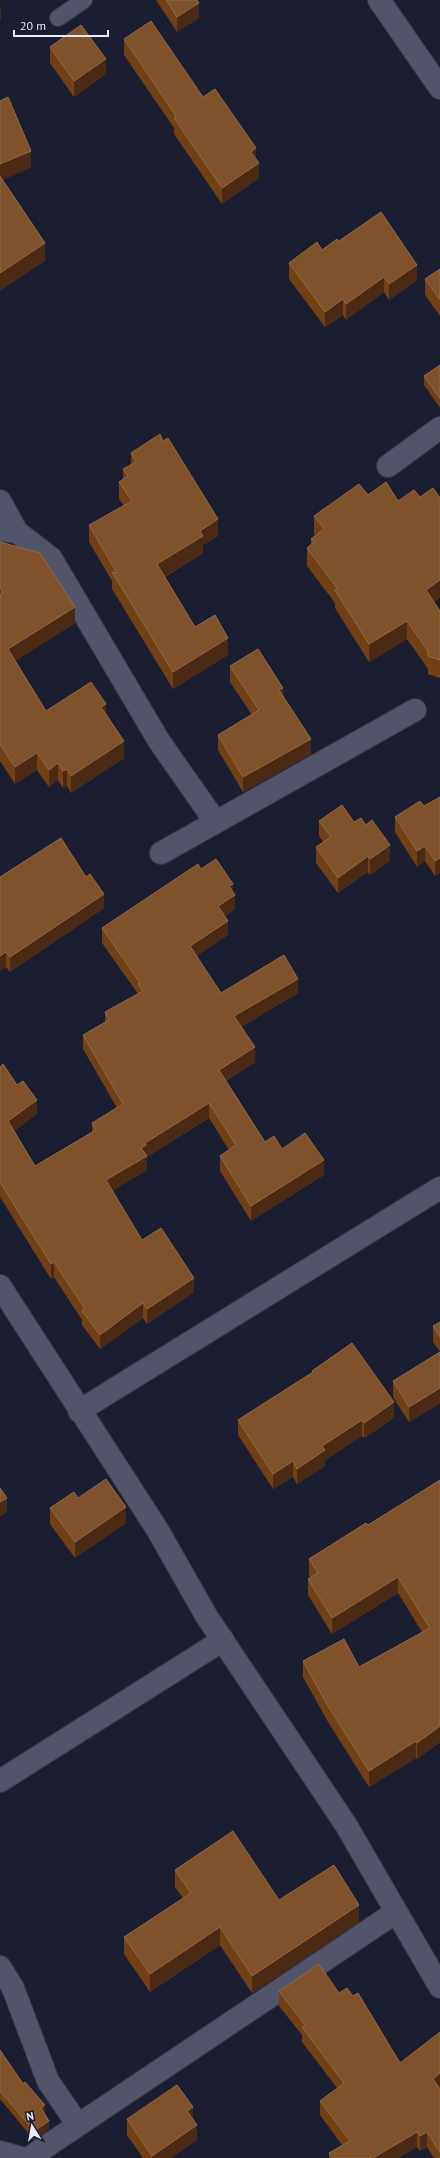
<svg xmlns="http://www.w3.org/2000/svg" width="440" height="2158" viewBox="0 0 440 2158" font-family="'PT Sans',sans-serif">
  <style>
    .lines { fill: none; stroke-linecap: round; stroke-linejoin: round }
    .lane-casing { stroke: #393949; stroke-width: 18 }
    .street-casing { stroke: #393949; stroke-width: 24 }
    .lane { stroke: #52546a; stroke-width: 16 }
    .street { stroke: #52546a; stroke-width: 22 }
    .wall { fill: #724012 }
    .shaded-wall { fill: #4a2a14 }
    .building { fill: #7f522b; stroke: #906a4b }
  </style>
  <rect width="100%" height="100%" fill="#1b1d30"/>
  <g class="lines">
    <defs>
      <polyline id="lane" points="58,18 84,0"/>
      <g id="street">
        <polyline points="379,0 440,88"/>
        <polyline points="388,466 440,428"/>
        <polyline points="0,501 17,532"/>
        <polyline points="0,530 17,532 51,558 159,741 215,821"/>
        <polyline points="161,853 415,710"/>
        <polyline points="0,1286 157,1529 207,1617 346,1825 440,1987"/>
        <polyline points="79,1411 440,1188"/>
        <polyline points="0,1781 223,1640"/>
        <polyline points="0,1967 13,1988 48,2081 78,2125"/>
        <polyline points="0,2152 22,2158"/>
        <polyline points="29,2158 396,1912"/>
      </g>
    </defs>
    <use href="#lane" class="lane-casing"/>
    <use href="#street" class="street-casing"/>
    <use href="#lane" class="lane"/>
    <use href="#street" class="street"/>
  </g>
  <g class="wall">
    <polygon points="156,0 197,0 199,18 177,32"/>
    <polygon points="124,39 203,97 259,178 222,204 174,134 174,128 124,55"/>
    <polygon points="50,47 106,74 74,97 50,63"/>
    <polygon points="339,241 417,280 389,300 384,292 346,320 343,315 325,327 289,279 289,263 322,250"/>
    <polygon points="440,269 440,316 425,295 425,279"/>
    <polygon points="440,365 440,408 424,385 424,376"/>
    <polygon points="131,453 218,536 203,545 203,553 165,577 195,627 228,655 173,689 112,589 112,581 89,542 89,525 124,506 119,499 119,482 123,479 123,469 131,465"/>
    <polygon points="314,516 434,602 440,611 440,678 428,674 428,669 407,639 369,662 335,608 335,603 307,566 307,548 311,545 311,539 315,536 314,534"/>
    <polygon points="0,542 75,623 15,661 46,711 106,714 124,758 71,793 67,786 63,788 58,780 49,787 37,770 15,784 0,761"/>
    <polygon points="230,666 283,696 311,754 243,792 218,750 218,735 252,715 230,682"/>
    <polygon points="440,797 440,873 435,876 425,861 417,867 395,832 395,817 424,806"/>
    <polygon points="319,821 354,822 390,861 370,875 368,872 338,893 316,863 316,847 323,842 319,836"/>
    <polygon points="201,869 233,892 235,909 225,916 228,935 196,956 221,993 298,993 241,1027 255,1062 226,1081 265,1142 282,1149 324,1175 251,1221 220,1171 220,1156 229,1150 209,1118 147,1157 147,1170 112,1191 142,1240 194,1292 147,1324 143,1318 100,1349 82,1325 82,1320 54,1277 51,1279 0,1197 0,1067 17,1085 37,1114 14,1131 35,1166 92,1132 92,1123 117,1108 83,1049 83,1035 105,1022 105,1012 138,994 102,943 102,928"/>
    <polygon points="0,877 104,908 10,972 6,967 0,971"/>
    <polygon points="440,1322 440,1352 433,1342 433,1326"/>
    <polygon points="440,1352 440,1403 409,1422 393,1397 393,1381"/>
    <polygon points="312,1371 394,1418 364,1438 362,1436 325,1460 325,1466 297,1484 293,1477 273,1489 238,1435 238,1420 312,1373"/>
    <polygon points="440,1480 440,1742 417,1759 416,1758 369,1787 328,1722 303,1677 303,1661 359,1667 422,1632 398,1593 332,1634 308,1595 308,1579 311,1578 309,1575 309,1559 368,1525"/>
    <polygon points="78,1498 126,1523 75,1558 50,1524 50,1508"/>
    <polygon points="175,1870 279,1900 359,1922 252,1993 220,1945 150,1992 124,1954 124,1937 183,1898 175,1887"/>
    <polygon points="279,1991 339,1993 400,2063 439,2088 440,2089 440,2158 434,2158 427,2147 420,2151 417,2147 398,2158 329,2158 329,2153 342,2145 320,2115 320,2101 337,2088 302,2042 302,2035 279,2006"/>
    <polygon points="0,2050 45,2114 49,2129 34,2140 0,2099"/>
    <polygon points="127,2119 197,2140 171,2158 143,2158 127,2135"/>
  </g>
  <g class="shaded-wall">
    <polygon points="199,3 199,18 177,32 177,17"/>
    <polygon points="1,6 1,20 0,21 0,7"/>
    <polygon points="106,59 106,74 74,97 74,81"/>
    <polygon points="256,148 256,164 251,152"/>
    <polygon points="31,151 31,168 0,181 0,164"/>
    <polygon points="259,163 259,178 222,204 222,188"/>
    <polygon points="45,243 45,261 0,291 0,273"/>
    <polygon points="417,265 417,280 389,300 389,284"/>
    <polygon points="384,277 384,292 346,320 346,304"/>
    <polygon points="343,299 343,315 325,327 325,312"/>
    <polygon points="218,519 218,536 203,545 203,553 157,581 157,564 200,531"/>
    <polygon points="440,580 440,598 426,609 426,590"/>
    <polygon points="75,607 75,623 8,666 8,649"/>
    <polygon points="407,621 407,639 369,662 369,644"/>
    <polygon points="228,638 228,655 173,689 173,672"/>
    <polygon points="283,688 283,703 279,690"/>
    <polygon points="106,704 106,721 101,707"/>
    <polygon points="311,739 311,754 243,792 243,777"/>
    <polygon points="124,741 124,758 71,793 71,776"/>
    <polygon points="37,753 37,770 15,784 15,767"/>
    <polygon points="58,763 58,780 49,787 49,770"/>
    <polygon points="67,769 67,786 63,788 63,771"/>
    <polygon points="390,845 390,861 370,875 370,859"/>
    <polygon points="425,846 425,861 417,867 417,851"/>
    <polygon points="368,856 368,872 338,893 338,878"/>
    <polygon points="440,858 440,873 435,876 435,861"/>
    <polygon points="233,884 233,896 235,895 235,909 218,921 218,906 229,886"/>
    <polygon points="104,894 104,908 10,972 10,957"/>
    <polygon points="228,921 228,935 190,961 190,946"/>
    <polygon points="6,952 6,967 0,971 0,956"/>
    <polygon points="298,979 298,993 234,1031 234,1016"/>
    <polygon points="255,1047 255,1062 219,1085 219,1070"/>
    <polygon points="37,1100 37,1114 8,1136 8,1121"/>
    <polygon points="209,1103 209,1118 147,1157 147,1170 106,1195 106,1180 145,1143"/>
    <polygon points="324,1160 324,1175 251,1221 251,1206"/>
    <polygon points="54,1262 54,1277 51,1279 51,1264"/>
    <polygon points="194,1278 194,1292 147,1324 147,1309"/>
    <polygon points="143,1303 143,1318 100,1349 100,1335"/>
    <polygon points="440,1388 440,1403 409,1422 409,1407"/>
    <polygon points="394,1402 394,1418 364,1438 364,1423"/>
    <polygon points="362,1420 362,1436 325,1460 325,1466 297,1484 297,1469 322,1446"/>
    <polygon points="293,1461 293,1477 273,1489 273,1474"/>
    <polygon points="7,1498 7,1512 0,1517 0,1502"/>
    <polygon points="126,1507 126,1523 75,1558 75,1542"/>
    <polygon points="398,1577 398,1593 332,1634 332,1618"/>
    <polygon points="440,1726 440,1742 417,1759 417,1743"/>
    <polygon points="416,1741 416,1758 369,1787 369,1771"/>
    <polygon points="359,1905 359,1922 252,1993 252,1976"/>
    <polygon points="220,1927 220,1945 150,1992 150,1974"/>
    <polygon points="440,2073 440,2088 433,2093 433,2079"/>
    <polygon points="45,2105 45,2114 41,2108"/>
    <polygon points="193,2107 193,2123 187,2111"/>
    <polygon points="49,2121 49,2129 34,2140 34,2131"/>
    <polygon points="197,2125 197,2140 171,2158 152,2158 152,2156"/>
    <polygon points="417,2132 417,2147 398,2158 373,2158"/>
    <polygon points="427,2132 427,2147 420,2151 420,2136"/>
  </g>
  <g class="building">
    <polygon points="166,0 197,0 199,3 177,17"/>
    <polygon points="151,21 203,97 215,89 256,148 251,152 259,163 222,188 174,118 176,116 124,39"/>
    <polygon points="81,25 106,59 74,81 50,47"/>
    <polygon points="8,97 31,151 0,164 0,101"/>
    <polygon points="0,176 45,243 0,273"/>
    <polygon points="381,212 417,265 389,284 384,277 346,304 343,299 325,312 289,263 317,242 322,250 337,239 339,241"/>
    <polygon points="440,269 440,300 425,279"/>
    <polygon points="440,365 440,399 424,376"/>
    <polygon points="160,434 163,441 168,438 218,519 200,531 203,536 157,564 195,627 215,615 228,638 173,672 112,572 117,573 89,525 132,501 119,482 128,476 123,469 136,462 131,453"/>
    <polygon points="386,482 398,501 414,490 420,497 433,488 440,498 440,580 426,590 440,611 440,660 428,656 428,651 407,621 369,644 335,590 337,588 307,548 314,542 311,539 324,529 314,516 359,484 368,495"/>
    <polygon points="0,542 40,553 75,607 8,649 46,711 91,682 106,704 101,707 124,741 71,776 67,769 63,771 58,763 49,770 37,753 15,767 0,744 0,595 3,592 0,587"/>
    <polygon points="258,649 283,688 279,690 311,739 243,777 218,735 259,710 230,666"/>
    <polygon points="440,797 440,858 435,861 425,846 417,851 395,817 420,801 424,806"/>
    <polygon points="342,805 354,822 361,818 366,825 372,820 390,845 370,859 368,856 338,878 316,847 331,837 319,821"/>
    <polygon points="61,838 86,877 90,874 104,894 10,957 6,952 0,956 0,877"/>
    <polygon points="216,859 233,884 229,886 235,895 218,906 228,921 190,946 221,993 284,955 298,979 234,1016 255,1047 219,1070 265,1142 274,1136 282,1149 305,1133 324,1160 251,1206 220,1156 236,1145 209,1103 145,1143 146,1145 141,1148 147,1156 106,1180 142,1240 161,1228 194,1278 147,1309 143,1303 100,1335 82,1311 85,1309 54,1262 51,1264 0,1182 0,1067 3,1064 17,1085 23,1081 37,1100 8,1121 35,1166 96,1130 92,1123 123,1104 83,1035 109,1020 105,1012 143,991 138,984 140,983 102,928 198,864 201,869"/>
    <polygon points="440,1322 440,1337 433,1326"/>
    <polygon points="352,1343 394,1402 364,1423 362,1420 322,1446 325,1450 297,1469 293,1461 273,1474 238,1420 313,1372 312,1371"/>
    <polygon points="440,1352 440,1388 409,1407 393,1381"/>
    <polygon points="106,1479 126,1507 75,1542 50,1508 74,1492 78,1498"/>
    <polygon points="440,1480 440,1726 417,1743 416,1741 369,1771 328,1706 303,1661 344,1639 359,1667 430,1628 398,1577 332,1618 308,1579 318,1573 309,1559 366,1523 368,1525"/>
    <polygon points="0,1488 7,1498 0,1502"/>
    <polygon points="233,1831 279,1900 334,1865 359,1905 252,1976 220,1927 150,1974 124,1937 191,1893 175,1870"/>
    <polygon points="319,1964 339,1993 347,1988 353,1996 358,1993 400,2063 440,2032 440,2073 433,2079 440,2089 440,2152 427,2132 420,2136 417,2132 373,2158 332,2158 329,2153 350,2141 320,2101 344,2083 302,2027 305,2025 279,1991"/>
    <polygon points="0,2050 23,2084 25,2082 45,2105 41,2108 49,2121 34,2131 0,2091"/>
    <polygon points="177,2085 193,2107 187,2111 197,2125 152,2156 127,2119"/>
  </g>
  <g transform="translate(32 2126) rotate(349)" stroke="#1b1d30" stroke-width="3" paint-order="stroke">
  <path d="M0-3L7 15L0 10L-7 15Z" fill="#eaecf9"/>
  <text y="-6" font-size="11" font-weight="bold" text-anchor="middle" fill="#eaecf9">N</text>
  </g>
  <path d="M14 30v6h94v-6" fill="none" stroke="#eaecf9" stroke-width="2"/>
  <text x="20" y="30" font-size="12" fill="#eaecf9" stroke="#1b1d30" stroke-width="3" paint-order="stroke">20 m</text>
</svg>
